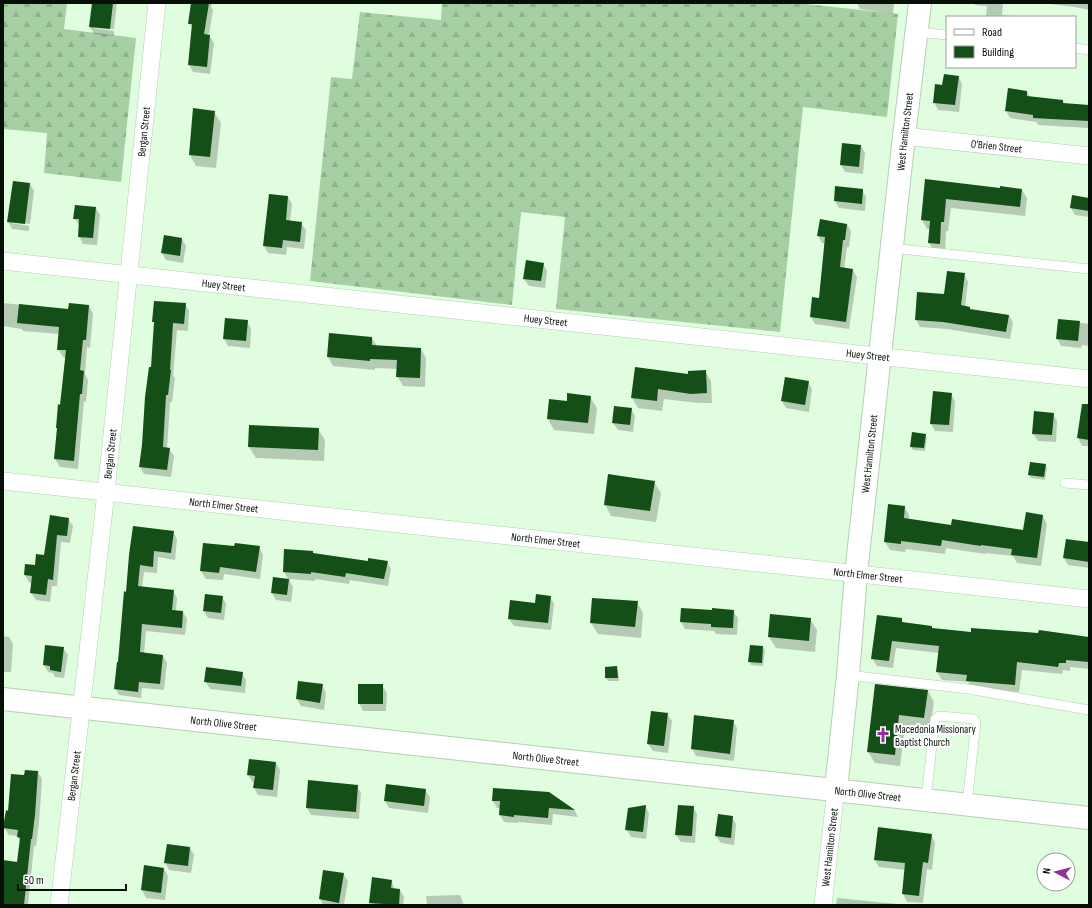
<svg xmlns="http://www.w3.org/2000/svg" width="1092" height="908" viewBox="0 0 1092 908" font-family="'Sofia Sans Condensed',sans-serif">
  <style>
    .forest { fill: url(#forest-firs) }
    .park { fill: #a6d0a4 }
    .shadow { fill: #0003 }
    .building { fill: #134f16 }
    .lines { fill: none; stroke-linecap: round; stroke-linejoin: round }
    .lane-casing { stroke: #b4cfb3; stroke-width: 10 }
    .street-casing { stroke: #b4cfb3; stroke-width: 18 }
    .secondary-casing { stroke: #b4cfb3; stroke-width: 24 }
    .lane { stroke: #fff; stroke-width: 9 }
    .street { stroke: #fff; stroke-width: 17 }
    .secondary { stroke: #fff; stroke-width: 22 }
    .labels { text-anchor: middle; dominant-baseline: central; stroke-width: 4; stroke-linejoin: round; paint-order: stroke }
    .street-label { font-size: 11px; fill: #071007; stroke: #fff }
    .poi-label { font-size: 11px; fill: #071007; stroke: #fff; text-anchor: start }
  </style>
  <defs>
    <pattern id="forest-firs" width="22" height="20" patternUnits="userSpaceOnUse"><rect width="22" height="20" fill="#a6d0a4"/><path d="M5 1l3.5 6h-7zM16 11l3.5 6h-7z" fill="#8db28c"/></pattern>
  </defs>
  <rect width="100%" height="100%" fill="#e1fde0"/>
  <g class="forest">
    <polygon points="3,3 67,3 64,29 136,38 121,182 44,173 47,133 3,129"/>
    <polygon points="442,3 797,3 898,14 887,117 803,107 780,332 556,309 565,217 521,212 512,305 310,281 331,77 352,79 360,12 441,20"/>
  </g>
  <polygon class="park" points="837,898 908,905 836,905"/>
  <g class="shadow">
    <polygon points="93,3 117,3 114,29 94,26 94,28 114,31 114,36 94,34 90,27"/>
    <polygon points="192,3 212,3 211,7 213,10 209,35 214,43 210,74 193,72 189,65 193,29 189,23"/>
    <polygon points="857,3 894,3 893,14 860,9"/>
    <polygon points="974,3 1003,3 1002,15 1019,17 986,17 987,6 975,5"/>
    <polygon points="1049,3 1089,3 1089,10 1075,7 1049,4"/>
    <polygon points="958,76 962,84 959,112 938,110 934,102 943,86"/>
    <polygon points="1027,92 1030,97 1063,101 1065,104 1089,106 1089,128 1038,125 1037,122 1010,118 1006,111"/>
    <polygon points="214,112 221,123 216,168 196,166 190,155"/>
    <polygon points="861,146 865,153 863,174 845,172 841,165"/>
    <polygon points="926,180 1001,189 1022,190 1027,198 1025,216 951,208 948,231 946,231 945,253 934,252 929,243 930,229 927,229 922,220"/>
    <polygon points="30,184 34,191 30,224 12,221 12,223 29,226 29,231 12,229 8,221"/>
    <polygon points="862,190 866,197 865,211 839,208 835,201"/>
    <polygon points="288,197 292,204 290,222 301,223 306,230 304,249 287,247 286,255 268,253 264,246"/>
    <polygon points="1089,199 1089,217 1075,215 1071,208"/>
    <polygon points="96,208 100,215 97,245 83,244 79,236 80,226 74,218"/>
    <polygon points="847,224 851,232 849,247 847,247 844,269 852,269 857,277 849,329 815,324 811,317 820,299 826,243 822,243 818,236"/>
    <polygon points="164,236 182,239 186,246 183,263 166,260 162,253"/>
    <polygon points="543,264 547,271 545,288 529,286 524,279"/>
    <polygon points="964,274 968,282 965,307 970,307 971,310 1009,315 1013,323 1010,339 947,329 920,327 916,320 945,295"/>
    <polygon points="3,303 69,310 89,306 93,314 90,348 87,347 85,374 88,380 86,402 84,401 78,469 60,467 55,459 66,358 63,357 58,349 59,334 23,331 22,329 3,326"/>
    <polygon points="185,304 189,311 188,331 177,330 173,376 175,378 172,402 170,402 167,449 169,449 174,456 171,477 144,474 140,467 152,368 155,324 153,321"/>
    <polygon points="1059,320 1089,324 1089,346 1082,345 1081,348 1061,346 1057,338"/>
    <polygon points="247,321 251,329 250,348 228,346 224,339"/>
    <polygon points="372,338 377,346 421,349 426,358 425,387 403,386 397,376 398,369 375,368 375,370 333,366 328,357"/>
    <polygon points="705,371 711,381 712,403 698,403 664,399 662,411 638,408 632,398 689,375"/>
    <polygon points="785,378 808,382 812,389 809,412 786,408 782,401"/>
    <polygon points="951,394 955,401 953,432 935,431 931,424"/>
    <polygon points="590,397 597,408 594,434 554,430 548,419 567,402"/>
    <polygon points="631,409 635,416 633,432 618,430 613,423"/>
    <polygon points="1053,414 1057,421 1056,442 1038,441 1033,434"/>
    <polygon points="1081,419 1089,420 1089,446 1082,446 1078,438"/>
    <polygon points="318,429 325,440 324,461 256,458 249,447"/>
    <polygon points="925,435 927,438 925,451 913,450 911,446"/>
    <polygon points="1045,465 1047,468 1045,480 1031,478 1029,475"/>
    <polygon points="654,482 661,493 656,522 611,516 605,504"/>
    <polygon points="904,506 909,515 909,520 952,526 1024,531 1042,515 1047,524 1041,566 1017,563 1013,556 985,553 985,554 946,548 945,554 906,549 905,552 890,550 885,542"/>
    <polygon points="51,517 68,519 73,526 70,543 61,542 57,586 52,586 50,602 36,600 31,593 32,583 29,582 25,575 26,565 36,566 45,556"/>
    <polygon points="173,532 177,539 175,560 158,557 157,573 144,572 142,588 173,591 177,598 176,611 183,612 187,619 185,635 146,631 144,654 163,656 167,663 164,690 142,688 141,698 119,695 115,688 127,593 130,555"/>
    <polygon points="1067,540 1089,543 1089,568 1068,565 1064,558"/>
    <polygon points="204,544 235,547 259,547 263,555 260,579 224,574 223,580 206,579 201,571"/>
    <polygon points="285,550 368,562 387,562 391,569 388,586 350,580 349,584 315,579 315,581 289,579 293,587 291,602 276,600 272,593 273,578 288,579 284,572"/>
    <polygon points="222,597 226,604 224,620 208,618 204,611"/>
    <polygon points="550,597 554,604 551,630 514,626 509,619"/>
    <polygon points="637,602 643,613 641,638 598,634 591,623"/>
    <polygon points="713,611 733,611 738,618 737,635 716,634 714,631 685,629 681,622"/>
    <polygon points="810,619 817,630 815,652 776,648 769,637"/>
    <polygon points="902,619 904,624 931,627 933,630 972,634 1089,638 1089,669 1070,667 1070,671 1063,670 1062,674 1022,670 1019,692 972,689 968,682 942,680 937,672 939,653 896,648 893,668 877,666 872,658"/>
    <polygon points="3,636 9,637 13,644 11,672 3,672"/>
    <polygon points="763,647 765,650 763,666 751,665 749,661"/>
    <polygon points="63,648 68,655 64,678 55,677 53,673 48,672 44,665"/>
    <polygon points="616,667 618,671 619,681 608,681 606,678"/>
    <polygon points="242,673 246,680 245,693 210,689 205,681"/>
    <polygon points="299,682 322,685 326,693 324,710 301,706 297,699"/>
    <polygon points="382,685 387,693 386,711 363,711 359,703"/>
    <polygon points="876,686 928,691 934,702 930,729 905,726 900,766 875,763 868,752"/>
    <polygon points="667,714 672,721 668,753 653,751 648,744"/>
    <polygon points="733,721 737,728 734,761 696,756 692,749"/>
    <polygon points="250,760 276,763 280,770 277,797 258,795 254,788 255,783 253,783 248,775"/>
    <polygon points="38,772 42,779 39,823 36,846 34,846 28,905 3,905 3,872 18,863 20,841 18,836 9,835 4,828 9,812 25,776"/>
    <polygon points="357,786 361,793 359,819 311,815 307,808"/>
    <polygon points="425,790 430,797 428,813 389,808 385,801"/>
    <polygon points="548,793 575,811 578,817 553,814 552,825 518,822 518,823 504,822 500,815 501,808 497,808 493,801"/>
    <polygon points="645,806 649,813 646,839 631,837 627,830"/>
    <polygon points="693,807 697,814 695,843 681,842 676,835"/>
    <polygon points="732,817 736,824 734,845 721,843 716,836"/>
    <polygon points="931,835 935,842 932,870 927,869 923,903 907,902 903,894 906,870 879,867 875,860"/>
    <polygon points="190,848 194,855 191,873 169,870 165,862"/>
    <polygon points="145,866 164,869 168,876 165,900 146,898 142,890"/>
    <polygon points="324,871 343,874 348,881 344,905 323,905 320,899"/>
    <polygon points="391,880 395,890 400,890 404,897 403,905 371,905 370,903"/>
    <polygon points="460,895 464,905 427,905 426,896"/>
    <polygon points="487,904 501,905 487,905"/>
  </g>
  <g class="building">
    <polygon points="92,3 113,3 110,29 89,27"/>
    <polygon points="191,3 209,3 204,34 210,35 207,67 188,65 192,24 188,24"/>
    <polygon points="944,74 959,76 955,105 933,103 935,84 942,85"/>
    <polygon points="1008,88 1027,91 1027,96 1063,100 1063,103 1089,105 1089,121 1033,118 1033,115 1005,111"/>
    <polygon points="193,108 215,111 210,157 189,155"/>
    <polygon points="842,143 861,145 859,167 840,165"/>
    <polygon points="925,179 1000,188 1000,186 1022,189 1020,207 946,199 944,222 941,222 940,244 928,243 930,221 921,220"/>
    <polygon points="13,181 30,183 25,224 7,222"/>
    <polygon points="835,186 863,189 862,204 834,201"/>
    <polygon points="269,194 288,196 286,220 302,222 300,242 283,240 282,248 263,246"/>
    <polygon points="1072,195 1089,198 1089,211 1070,208"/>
    <polygon points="75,205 96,207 93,238 78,237 79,219 73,219"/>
    <polygon points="820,219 847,224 845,240 843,240 840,267 853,269 846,322 810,317 812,297 819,298 825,237 817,236"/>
    <polygon points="164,235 182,238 180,256 161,253"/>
    <polygon points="526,260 544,263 541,281 523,279"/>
    <polygon points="947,271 965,273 961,305 970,307 970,309 1009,315 1006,332 943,322 915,320 917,292 944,294"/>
    <polygon points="154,301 186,303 184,324 173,323 170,370 171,370 168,395 166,395 163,447 170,448 167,470 139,467 142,445 145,397 149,367 151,367 154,322 152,322"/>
    <polygon points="69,303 89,305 86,340 83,340 80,370 84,371 82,394 80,394 74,461 54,459 57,428 56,428 58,404 60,405 66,350 57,350 59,327 17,323 19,304 68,309"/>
    <polygon points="225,318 248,320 246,341 223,339"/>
    <polygon points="1058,319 1080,321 1078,341 1056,339"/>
    <polygon points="329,333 372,337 372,345 421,348 420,378 396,377 397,360 370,359 370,361 327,357"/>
    <polygon points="635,367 688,374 688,371 706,370 707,393 691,394 658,389 657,401 631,398"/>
    <polygon points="785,377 809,381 805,405 781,401"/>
    <polygon points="933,391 952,393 949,425 930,424"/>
    <polygon points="567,393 591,396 588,423 547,419 549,399 567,401"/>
    <polygon points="1082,404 1089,404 1089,440 1077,438"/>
    <polygon points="614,406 632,408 630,425 612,423"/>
    <polygon points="1034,411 1054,413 1052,435 1032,434"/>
    <polygon points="249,425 319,428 318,450 248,447"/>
    <polygon points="912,432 926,434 924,448 910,447"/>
    <polygon points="1030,462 1046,464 1044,477 1028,475"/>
    <polygon points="608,474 655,481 650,511 604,505"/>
    <polygon points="888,504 905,506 904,518 951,525 952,519 1023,530 1026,512 1043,515 1037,558 1011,555 1012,549 981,545 981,546 942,540 941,546 901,541 901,544 884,542"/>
    <polygon points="50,515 69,518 67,536 57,535 53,580 48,579 46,595 30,593 32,576 24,575 25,564 35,565 36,554 44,555"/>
    <polygon points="133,526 174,531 171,553 154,551 153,567 140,565 138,586 174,590 172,610 183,611 182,628 142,624 140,652 163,655 160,684 139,682 138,692 114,689 117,662 118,662 124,591 126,592 129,555"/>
    <polygon points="1066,539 1089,542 1089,562 1063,558"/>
    <polygon points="203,543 234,546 235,543 260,546 256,572 220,567 219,573 200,571"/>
    <polygon points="284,549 313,551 313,553 368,561 368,558 388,561 384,579 346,573 345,577 311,572 311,574 283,572"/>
    <polygon points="273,577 289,579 287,595 271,593"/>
    <polygon points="205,594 223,596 221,613 203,611"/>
    <polygon points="536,594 551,596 548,623 508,619 510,600 535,603"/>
    <polygon points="592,598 638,601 635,627 590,623"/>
    <polygon points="681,608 712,610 712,608 734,610 733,628 711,627 711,624 680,622"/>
    <polygon points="770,614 811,618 809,641 768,637"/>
    <polygon points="877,615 902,618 902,622 932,626 932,628 971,632 971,628 1038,633 1039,630 1089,637 1089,662 1066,660 1066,663 1059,663 1058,667 1017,662 1015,685 966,681 967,675 936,672 939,646 892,641 889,661 871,659"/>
    <polygon points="45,645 64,647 61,672 50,670 50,666 43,665"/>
    <polygon points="750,645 763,646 762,663 748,662"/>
    <polygon points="617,666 618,678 605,678 605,667"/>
    <polygon points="206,667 243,672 241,686 204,682"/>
    <polygon points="298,681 323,684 320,703 296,699"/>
    <rect x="358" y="684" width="25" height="20"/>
    <polygon points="875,684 928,690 924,718 899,715 895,755 867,752"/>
    <polygon points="651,711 668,713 664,746 647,744"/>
    <polygon points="694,715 734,720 730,754 691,749"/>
    <polygon points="249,759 276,762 273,790 253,788 255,776 247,775"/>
    <polygon points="25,770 38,771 35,815 32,839 31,839 24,905 3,905 3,860 17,862 20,838 17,837 18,830 3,828 6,810 8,811 11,774 24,775"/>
    <polygon points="308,780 358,785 356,812 306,808"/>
    <polygon points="386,784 426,789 424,806 384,801"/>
    <polygon points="493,788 549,792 575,810 549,808 548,818 514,815 514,817 499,815 500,801 492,801"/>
    <polygon points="646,805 643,832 625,830 628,808"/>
    <polygon points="678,805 694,806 692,836 675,835"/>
    <polygon points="718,814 733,816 731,838 715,836"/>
    <polygon points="878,827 932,834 928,863 923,862 919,896 902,894 905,863 874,860"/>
    <polygon points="167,844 190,847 188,866 164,863"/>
    <polygon points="144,865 164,868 161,893 141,890"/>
    <polygon points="323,870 344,873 339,903 319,899"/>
    <polygon points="372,877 392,880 391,888 400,889 399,905 369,903"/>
  </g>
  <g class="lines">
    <defs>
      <g id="lane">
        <polyline points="917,32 947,35"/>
        <polyline points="1075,48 1089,50"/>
        <polyline points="891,248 1089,269"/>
        <polyline points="1065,483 1089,485"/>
        <polyline points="848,675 968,689 1089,710"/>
        <polyline points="926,799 935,719 939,716 974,719 976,722 967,804"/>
      </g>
      <g id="street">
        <path id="s1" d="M904,136L1089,156"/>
        <path id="s2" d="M3,261L1089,379"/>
        <path id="s3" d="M3,481L1089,599"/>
        <path id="s4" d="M59,905L106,492L157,3"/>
        <path id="s5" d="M823,905L836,789"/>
      </g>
      <g id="secondary">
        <path id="s6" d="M3,699L1089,818"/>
        <path id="s7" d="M836,789L848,675L856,574L904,136L920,3"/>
      </g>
    </defs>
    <use href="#lane" class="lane-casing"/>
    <use href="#street" class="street-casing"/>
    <use href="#secondary" class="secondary-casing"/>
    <use href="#lane" class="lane"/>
    <use href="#street" class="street"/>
    <use href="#secondary" class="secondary"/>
  </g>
  <defs>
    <symbol id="church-bare" viewBox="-9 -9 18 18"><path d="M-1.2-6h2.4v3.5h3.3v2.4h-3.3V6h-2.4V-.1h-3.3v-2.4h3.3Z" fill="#91329b" stroke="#fff" stroke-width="2.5" paint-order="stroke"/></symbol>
  </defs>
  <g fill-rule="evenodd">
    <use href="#church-bare" x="872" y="724" width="22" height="22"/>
  </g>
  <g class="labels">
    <g class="street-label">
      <text stroke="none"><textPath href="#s4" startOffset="778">Bergan Street</textPath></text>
      <text stroke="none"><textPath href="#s7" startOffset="661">West Hamilton Street</textPath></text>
      <text stroke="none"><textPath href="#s1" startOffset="93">O'Brien Street</textPath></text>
      <text stroke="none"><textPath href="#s2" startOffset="222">Huey Street</textPath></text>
      <text stroke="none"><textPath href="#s2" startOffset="546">Huey Street</textPath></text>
      <text stroke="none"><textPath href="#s2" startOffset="870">Huey Street</textPath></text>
      <text stroke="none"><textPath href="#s4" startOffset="454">Bergan Street</textPath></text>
      <text stroke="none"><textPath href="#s7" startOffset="337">West Hamilton Street</textPath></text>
      <text stroke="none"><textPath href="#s3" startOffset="222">North Elmer Street</textPath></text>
      <text stroke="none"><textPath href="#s3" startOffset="546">North Elmer Street</textPath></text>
      <text stroke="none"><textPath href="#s3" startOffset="870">North Elmer Street</textPath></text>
      <text stroke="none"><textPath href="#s6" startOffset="222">North Olive Street</textPath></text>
      <text stroke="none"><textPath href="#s6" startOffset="546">North Olive Street</textPath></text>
      <text stroke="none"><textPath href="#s4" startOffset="130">Bergan Street</textPath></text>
      <text stroke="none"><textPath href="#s6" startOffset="870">North Olive Street</textPath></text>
      <text stroke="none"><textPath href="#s5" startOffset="58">West Hamilton Street</textPath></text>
    </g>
    <g class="poi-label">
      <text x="895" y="729">Macedonia Missionary<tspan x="895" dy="13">Baptist Church</tspan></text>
    </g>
  </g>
  <rect width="1092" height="908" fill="none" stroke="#071007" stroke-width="8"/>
  <rect x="946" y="16" width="130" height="52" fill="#ffffff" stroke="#9c9f9c"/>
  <rect x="954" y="29" width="20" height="6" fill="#ffffff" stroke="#9c9f9c"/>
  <text x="982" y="36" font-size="12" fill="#071007">Road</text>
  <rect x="954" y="46" width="20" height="12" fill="#134f16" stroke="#9c9f9c"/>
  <text x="982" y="56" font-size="12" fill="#071007">Building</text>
  <g transform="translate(1056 872) rotate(277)"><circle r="19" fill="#ffffff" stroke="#9c9f9c"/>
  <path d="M0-3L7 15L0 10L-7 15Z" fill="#91329b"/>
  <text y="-6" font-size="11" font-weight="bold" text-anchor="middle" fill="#071007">N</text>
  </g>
  <path d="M18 884v6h108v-6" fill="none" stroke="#071007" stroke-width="2"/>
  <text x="24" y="884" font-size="12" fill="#071007" stroke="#ffffff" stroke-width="3" paint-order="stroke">50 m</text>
</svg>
